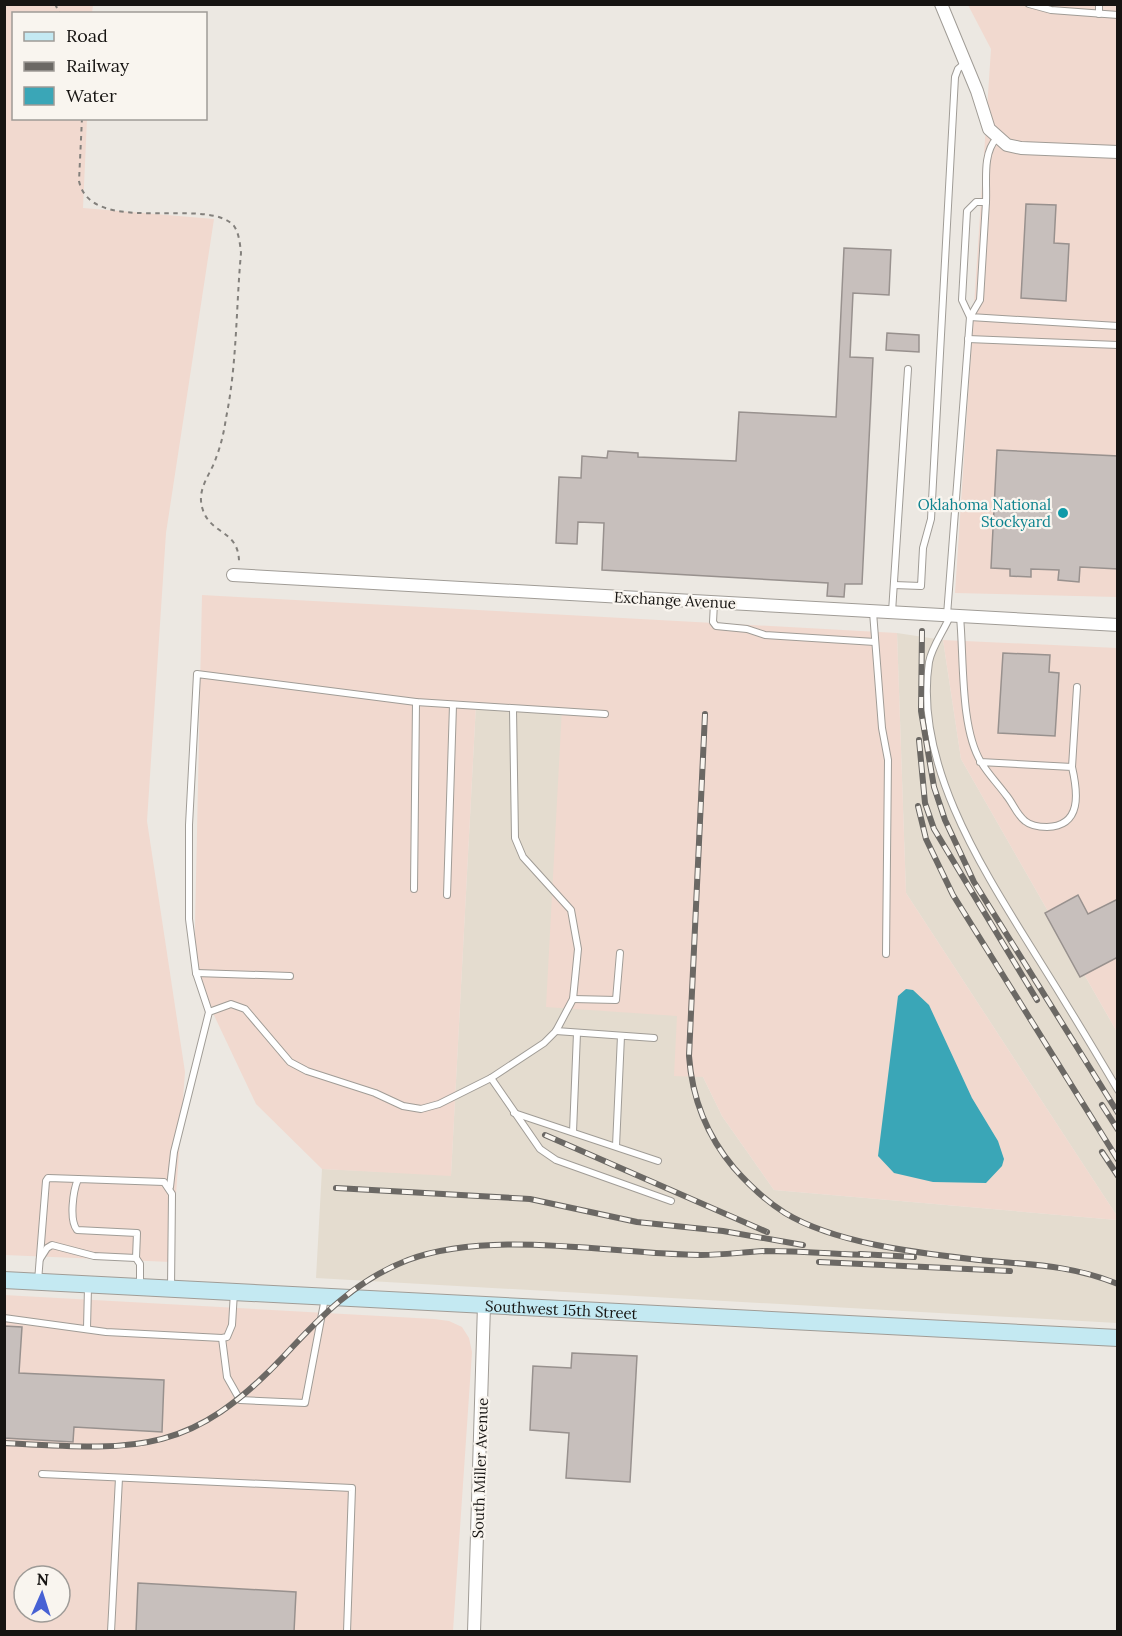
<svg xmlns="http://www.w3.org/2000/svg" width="1122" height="1636" viewBox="0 0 1122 1636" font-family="Lora,serif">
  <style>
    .built { fill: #e4dccf }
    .industrial { fill: #f1d9cf; fill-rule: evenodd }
    .water { fill: #3aa6b7 }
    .building { fill: #c7bfbc; stroke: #98918e; stroke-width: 1.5 }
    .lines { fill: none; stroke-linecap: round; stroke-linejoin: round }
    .lane-casing { stroke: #a09c96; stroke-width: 8 }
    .street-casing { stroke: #a09c96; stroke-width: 14 }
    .secondary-casing { stroke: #a09c96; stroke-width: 18 }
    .path { stroke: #83807c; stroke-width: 2; stroke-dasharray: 4.5 4.5; stroke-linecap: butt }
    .lane { stroke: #fff; stroke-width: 6 }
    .street { stroke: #fff; stroke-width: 12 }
    .secondary { stroke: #c4e9f2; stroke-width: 16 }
    .rail-casing { stroke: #6b6864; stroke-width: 6 }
    .rail { stroke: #f9f5ef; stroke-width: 4; stroke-dasharray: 11; stroke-linecap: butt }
    .culture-dot { fill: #0f9aa8; stroke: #f9f5ef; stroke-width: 2 }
    .labels { text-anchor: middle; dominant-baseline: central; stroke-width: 4.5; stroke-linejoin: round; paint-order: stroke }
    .culture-label { font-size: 15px; fill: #0d838f; stroke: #f9f5ef; text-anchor: end }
    .street-label { font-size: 15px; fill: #161412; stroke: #f9f5ef }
  </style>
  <rect width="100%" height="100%" fill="#ece8e2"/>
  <g class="built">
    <polygon points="897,633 943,640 961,759 1117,1032 1117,1216 906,893"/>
    <polygon points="476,704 562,708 677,1016 703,1077 722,1116 774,1190 1117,1220 1117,1323 316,1278 322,1169 451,1175"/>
  </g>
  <g class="industrial">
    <polygon points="5,5 93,5 92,13 14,14 14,118 87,119 83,208 214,219 166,533 147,821 185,1072 171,1262 5,1255"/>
    <polygon points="968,5 1117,5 1117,597 955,593 991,49"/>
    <polygon points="202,595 897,633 906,893 1117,1216 1117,1220 774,1190 722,1116 703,1077 674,1076 677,1016 546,1007 562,708 476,704 451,1176 322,1169 256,1104 194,973"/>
    <polygon points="943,640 1117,648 1117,1032 961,759"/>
    <path d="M4,1295L434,1319L449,1321L462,1327L469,1338L472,1352L453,1631H5ZM24,1576H60V1612H24Z"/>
  </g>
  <polygon class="water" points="906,989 913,990 929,1005 972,1098 998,1141 1004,1159 1002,1166 986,1183 933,1182 894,1173 878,1156 898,996"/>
  <g class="building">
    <polygon points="1026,204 1056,205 1054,243 1069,244 1066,301 1021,298"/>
    <polygon points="844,248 891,250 889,295 853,293 850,357 873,358 862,584 845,584 844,597 827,596 828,583 602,570 604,523 578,522 577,544 556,543 559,477 581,478 582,456 607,458 608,451 638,453 638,457 736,461 739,412 836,417"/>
    <polygon points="887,333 919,335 919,352 886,350"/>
    <polygon points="997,450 1118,456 1118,569 1080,567 1079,582 1058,580 1059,570 1031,569 1031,577 1010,576 1010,569 991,568"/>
    <polygon points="1003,653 1050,655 1049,672 1059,673 1055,736 998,733"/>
    <polygon points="1078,895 1088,914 1118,899 1118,957 1080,977 1045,913"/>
    <polygon points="4,1326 22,1327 19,1373 164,1380 162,1432 74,1427 73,1442 4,1438"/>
    <polygon points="572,1353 637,1356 630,1482 566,1478 569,1433 530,1430 533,1366 571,1368"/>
    <polygon points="138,1583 296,1592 294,1632 136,1632"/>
  </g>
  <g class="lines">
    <defs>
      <g id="lane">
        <polyline points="1029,4 1051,10 1118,15"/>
        <polyline points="1099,14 1099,4"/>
        <polyline points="986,202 980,300 970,317 1118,326"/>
        <polyline points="968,339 1118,345"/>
        <polyline points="894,585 921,586 923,548 931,519 955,77 958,69 965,63"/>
        <polyline points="714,603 713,622 716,626 747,629 765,635 875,642"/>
        <polyline points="873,612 882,728 888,760 886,954"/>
        <polyline points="892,612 908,369"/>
        <path d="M947,615L970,317L962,300L967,211L976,202H986C987,182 982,153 997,138"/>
        <path d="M950,616C944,631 932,646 929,662C913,766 987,876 1039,960C1066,1003 1092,1046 1118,1090"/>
        <path d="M960,617C964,657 960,728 981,762C988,774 998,784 1006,795C1013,803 1016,814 1025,821C1031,826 1039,827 1047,827C1082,826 1078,793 1072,767L980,762"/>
        <polyline points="1072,767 1077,687"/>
        <polyline points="414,889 416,702"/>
        <polyline points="447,895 453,705"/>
        <polyline points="196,973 290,976"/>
        <polyline points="573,999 616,1000 620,953"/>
        <polyline points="209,1012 231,1004 245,1009 290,1062 307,1071 375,1093 403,1106 421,1109 439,1104 491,1078 544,1043 556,1031 573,999 578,949 571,910 523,857 515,838 513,709"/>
        <polyline points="556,1031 654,1038"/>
        <polyline points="491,1078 540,1149 556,1160 671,1201"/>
        <polyline points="514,1113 658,1161"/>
        <polyline points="573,1132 577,1033"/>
        <polyline points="616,1146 621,1036"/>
        <polyline points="170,1187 174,1152 209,1012 196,973 189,919 189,825 197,674 416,702 605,714"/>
        <path d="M136,1258L137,1233L77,1230C69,1220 73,1191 78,1179L164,1182L172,1194L171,1288"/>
        <polyline points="40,1259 47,1248 52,1245 94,1256 136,1258 140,1264 140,1285"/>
        <polyline points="38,1281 46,1181 48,1178 78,1179"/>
        <polyline points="4,1318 106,1332 222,1338 227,1337 232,1325 234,1292"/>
        <polyline points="87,1328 88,1287"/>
        <polyline points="222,1338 227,1377 240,1400 305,1403 325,1298"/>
        <polyline points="42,1474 352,1488 347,1632"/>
        <polyline points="111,1632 119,1478"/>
      </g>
      <g id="street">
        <polyline points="941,4 977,91 989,129 1007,145 1021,148 1118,152"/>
        <polyline points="233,575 1118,625"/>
        <polyline points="474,1632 484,1305"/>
      </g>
      <g id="secondary">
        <path id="s1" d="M4,1280L1118,1338"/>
      </g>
    </defs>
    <use href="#lane" class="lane-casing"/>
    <use href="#street" class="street-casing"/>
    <use href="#secondary" class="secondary-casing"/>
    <g class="path">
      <polyline points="55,4 60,14"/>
      <path d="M82,118L79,181C91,238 208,195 234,226C239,233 240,244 241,253C236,307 237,365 226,418C224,432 221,445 216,458C211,473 200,485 201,501C205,537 240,526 239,564"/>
    </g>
    <use href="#lane" class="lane"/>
    <use href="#street" class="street"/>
    <use href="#secondary" class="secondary"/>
    <defs>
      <g id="rail">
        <polyline points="922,631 921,711 934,787 945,820 974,882 1118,1113"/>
        <path d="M705,714L689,1056C692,1098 707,1136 734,1168C749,1185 766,1201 785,1213C836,1244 920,1253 979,1260C1030,1265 1068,1264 1118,1284"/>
        <polyline points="919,740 925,803 934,829 1037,1000"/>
        <polyline points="918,806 926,839 953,895 1118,1160"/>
        <polyline points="1102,1105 1118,1130"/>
        <polyline points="545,1135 767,1232"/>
        <polyline points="1102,1152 1118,1176"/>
        <polyline points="336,1188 530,1199 637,1222 723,1231 803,1245"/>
        <polyline points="860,1254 914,1257"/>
        <polyline points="819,1262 1010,1271"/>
        <path d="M4,1443C135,1450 189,1457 284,1356C321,1316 356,1280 408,1260C492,1229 611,1254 701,1255C722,1255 744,1252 766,1251C800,1251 835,1254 869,1255"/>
      </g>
    </defs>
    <use href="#rail" class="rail-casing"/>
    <use href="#rail" class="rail"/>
  </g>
  <circle class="culture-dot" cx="1063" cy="513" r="6"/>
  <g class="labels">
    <g class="culture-label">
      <text x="1051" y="504">Oklahoma National<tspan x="1051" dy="17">Stockyard</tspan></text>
    </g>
    <g class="street-label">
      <text transform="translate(675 600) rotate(3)">Exchange Avenue</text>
      <text stroke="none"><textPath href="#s1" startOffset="558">Southwest 15th Street</textPath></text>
      <text transform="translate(480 1468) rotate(-88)">South Miller Avenue</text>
    </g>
  </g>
  <rect width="1122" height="1636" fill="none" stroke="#161412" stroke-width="12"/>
  <rect x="12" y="12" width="195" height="108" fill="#f9f5ef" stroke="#9e9b97" stroke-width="1.5"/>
  <rect x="24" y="32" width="30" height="9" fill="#c4e9f2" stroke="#9e9b97" stroke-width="1.5"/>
  <text x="66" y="42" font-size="18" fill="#161412">Road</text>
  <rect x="24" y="62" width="30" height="9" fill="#6b6864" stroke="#9e9b97" stroke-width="1.5"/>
  <text x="66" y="72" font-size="18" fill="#161412">Railway</text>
  <rect x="24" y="87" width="30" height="18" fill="#3aa6b7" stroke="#9e9b97" stroke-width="1.5"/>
  <text x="66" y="102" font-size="18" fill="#161412">Water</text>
  <g transform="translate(42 1594) rotate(3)"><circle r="28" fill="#f9f5ef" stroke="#9e9b97" stroke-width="1.5"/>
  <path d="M0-4.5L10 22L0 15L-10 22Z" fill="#4761d4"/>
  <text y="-9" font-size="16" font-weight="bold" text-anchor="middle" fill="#161412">N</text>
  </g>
</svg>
